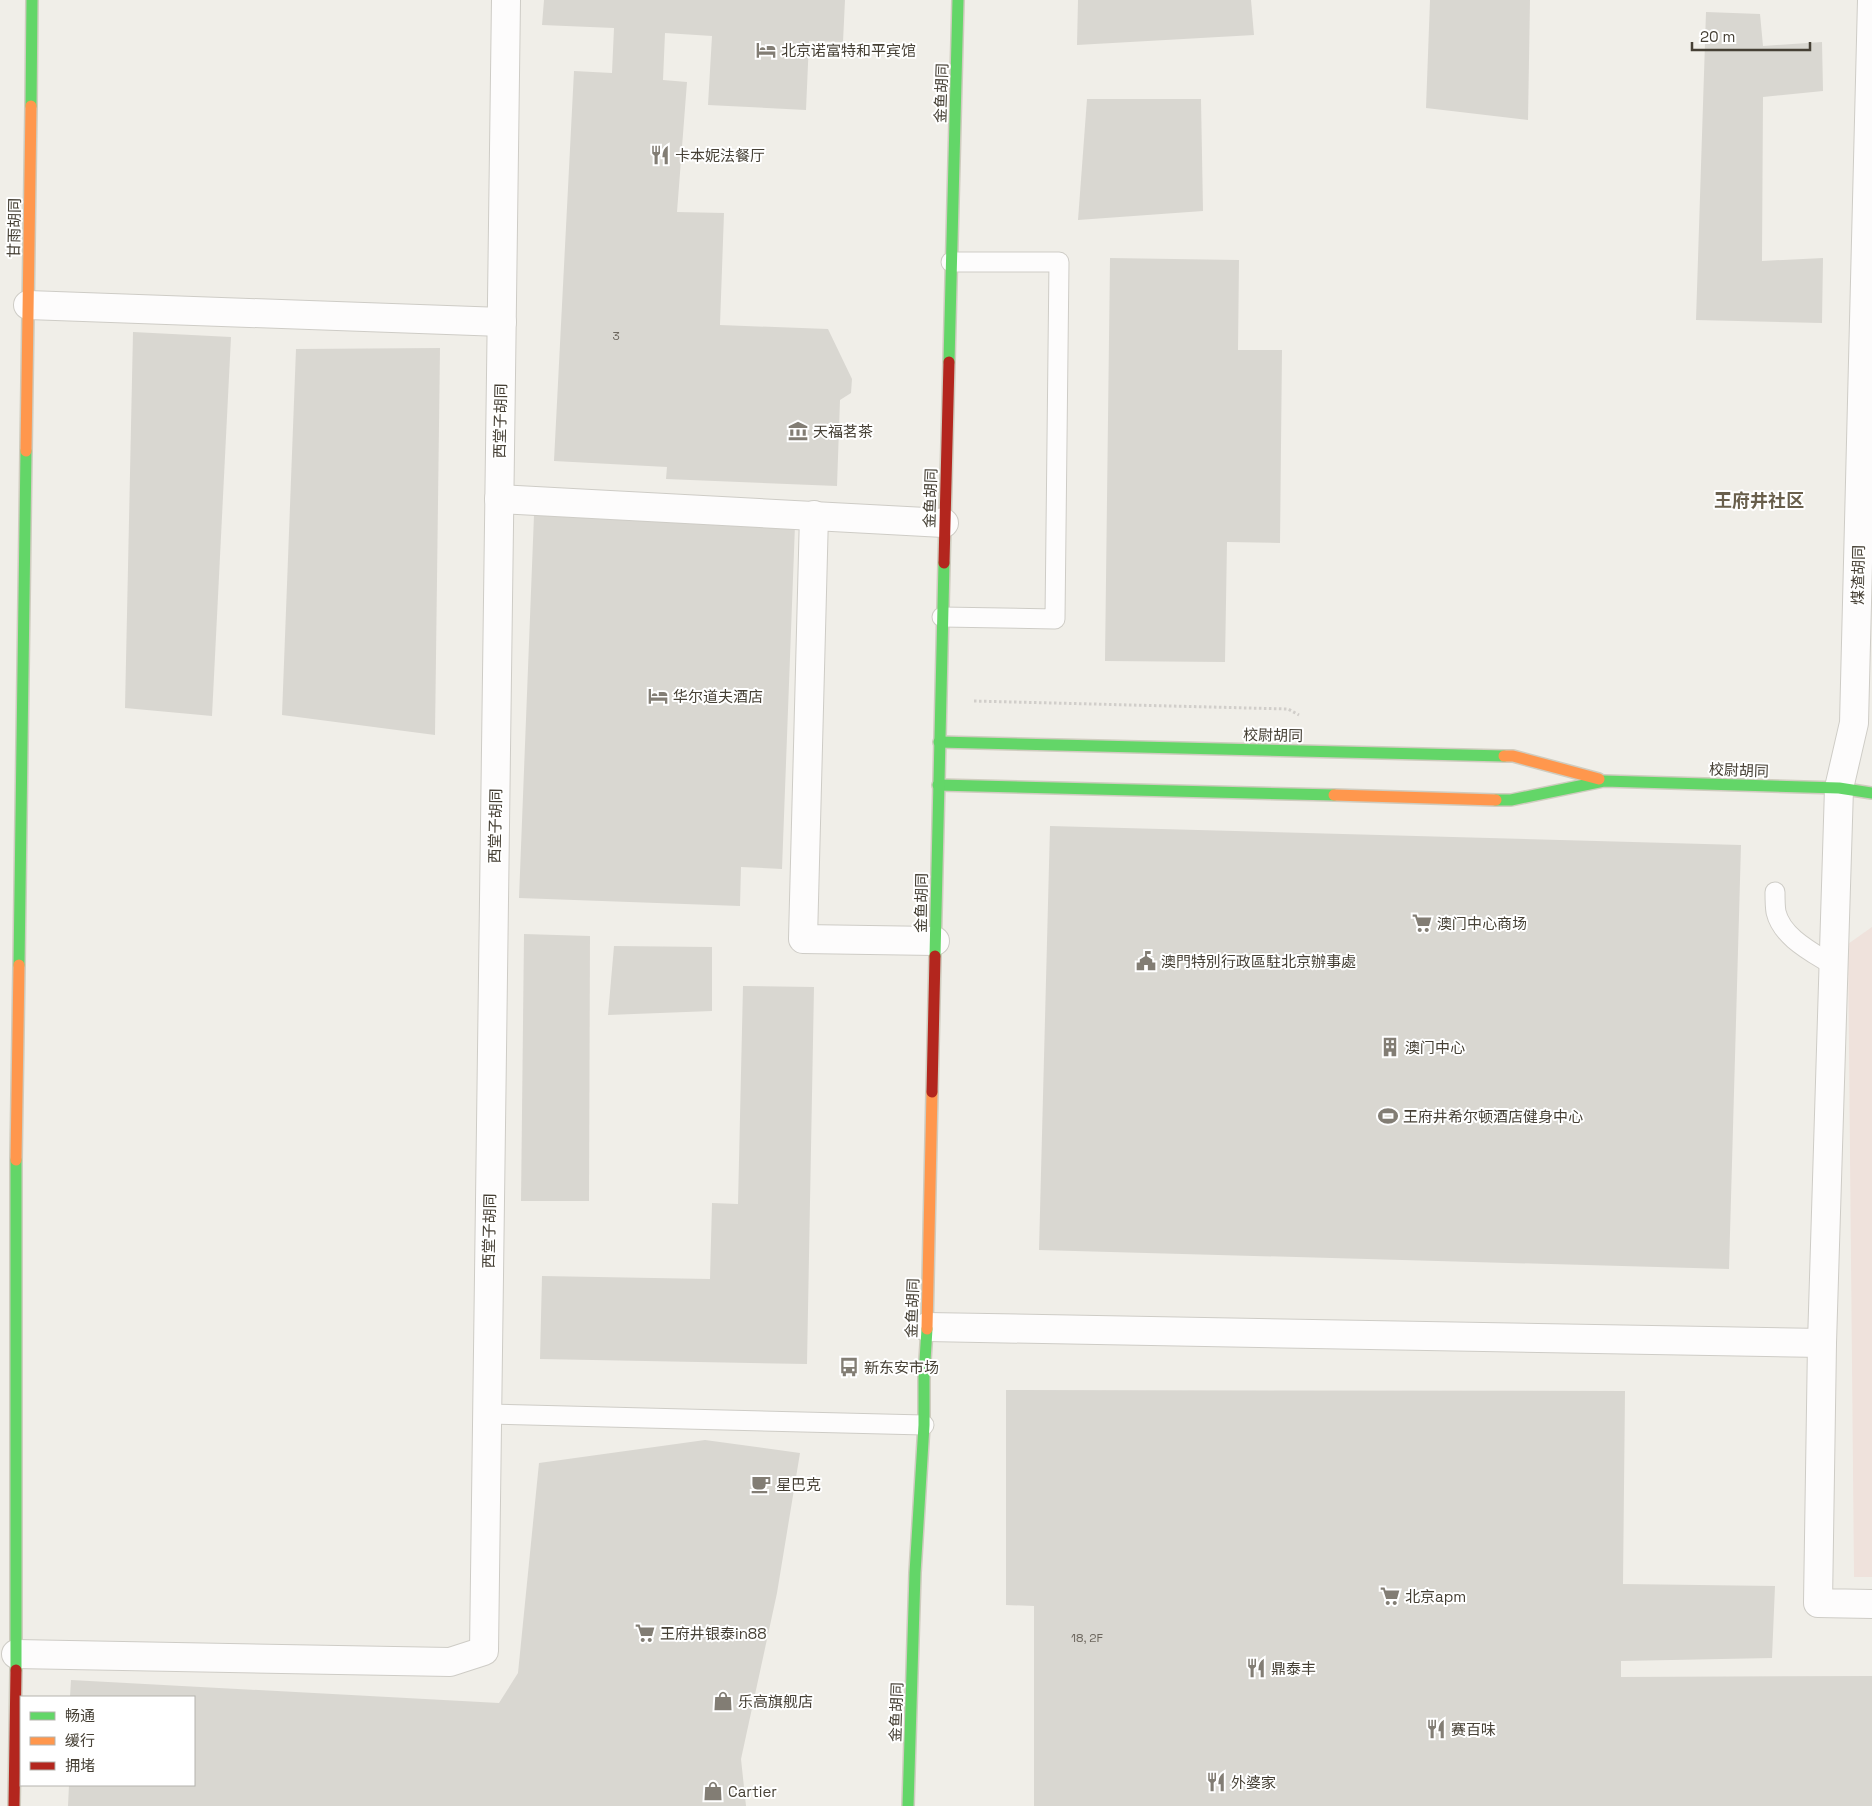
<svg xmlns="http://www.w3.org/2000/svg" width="1872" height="1806" viewBox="0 0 1872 1806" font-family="'Space Grotesk','Noto Sans SC',sans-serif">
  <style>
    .medical { fill: #efe2dc }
    .building { fill: #d9d7d1 }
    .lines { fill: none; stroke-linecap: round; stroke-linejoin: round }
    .lane-casing { stroke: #ceccc6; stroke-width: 21 }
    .street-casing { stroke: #ceccc6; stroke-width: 30 }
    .fast-casing { stroke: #cfccbf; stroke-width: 14 }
    .slow-casing { stroke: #cfccbf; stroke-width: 14 }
    .jam-casing { stroke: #cfccbf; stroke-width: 14 }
    .path { stroke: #d1ceca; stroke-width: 3; stroke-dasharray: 2.5 2.5; stroke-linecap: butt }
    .lane { stroke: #fdfcfc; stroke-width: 19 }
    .street { stroke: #fdfcfc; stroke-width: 28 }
    .fast { stroke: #63d668; stroke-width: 11 }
    .slow { stroke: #ff974d; stroke-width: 11 }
    .jam { stroke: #b3261e; stroke-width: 11 }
    .labels { text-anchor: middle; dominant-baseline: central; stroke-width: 4; stroke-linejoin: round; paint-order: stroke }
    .number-label { font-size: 12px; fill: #6c665d }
    .poi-label { font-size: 15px; fill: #464035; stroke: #fff; text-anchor: start }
    .street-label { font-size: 15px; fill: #464035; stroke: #fff }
    .quarter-label { font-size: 18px; font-weight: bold; fill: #695f4c; stroke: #fff }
  </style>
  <rect width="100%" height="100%" fill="#f0eee8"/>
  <polygon class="medical" points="1872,927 1872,1577 1854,1577 1848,944"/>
  <g class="building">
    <polygon points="544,0 845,0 843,42 809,41 806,110 708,105 712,36 665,33 663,80 687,82 677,212 724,213 720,325 828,329 852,379 851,393 840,400 837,486 666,479 667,467 554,461 574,71 612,73 614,28 542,25"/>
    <polygon points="1078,0 1251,0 1254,35 1077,45"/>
    <polygon points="1430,0 1530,0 1528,120 1426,108"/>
    <polygon points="1706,12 1760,14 1763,46 1822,42 1823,91 1763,97 1762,261 1823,258 1822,323 1696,320"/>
    <polygon points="1087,99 1201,99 1203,211 1078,220"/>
    <polygon points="1110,258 1239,260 1238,350 1282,350 1280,543 1227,542 1225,662 1105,661"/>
    <polygon points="133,332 231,337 212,716 125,708"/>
    <polygon points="440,348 435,735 282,715 296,349"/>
    <polygon points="534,515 795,525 782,869 741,867 740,906 519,898"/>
    <polygon points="1050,826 1741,845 1729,1269 1039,1250"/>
    <polygon points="524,934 590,936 589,1201 521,1201"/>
    <polygon points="614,946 712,947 712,1011 608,1015"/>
    <polygon points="743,986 814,987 807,1364 540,1359 542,1276 710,1279 712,1203 738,1204"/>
    <polygon points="1006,1390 1625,1391 1623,1584 1775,1586 1772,1658 1621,1661 1621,1677 1872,1676 1872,1806 1034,1806 1034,1606 1006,1605"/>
    <polygon points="705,1440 800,1453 777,1593 741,1759 746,1806 68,1806 69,1785 194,1785 194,1697 70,1697 71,1680 499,1703 518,1673 539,1463"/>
  </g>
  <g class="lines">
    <defs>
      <g id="lane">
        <polyline points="942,617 1055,619 1059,262 951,262"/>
        <path d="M1775,892C1775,899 1775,906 1776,912C1782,938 1814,953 1834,966"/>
        <polyline points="487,1414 924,1425"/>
      </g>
      <g id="street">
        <polyline points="1872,0 1854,723 1839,788 1822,1343 1818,1603 1872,1604"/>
        <polyline points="28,305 502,322"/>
        <polyline points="499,499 944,523"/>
        <polyline points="814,515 803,939 935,941"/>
        <polyline points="927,1327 1822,1343"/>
        <polyline points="16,1654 450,1662 484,1651 506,0"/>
      </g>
      <g id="fast">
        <polyline points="31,106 32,0"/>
        <polyline points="949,362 958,0"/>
        <polyline points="939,742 1504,756"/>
        <polyline points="938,785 1334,795"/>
        <polyline points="1496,800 1511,800 1604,781 1839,788 1872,793"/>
        <polyline points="935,956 944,563"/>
        <polyline points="19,965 26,451"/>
        <polyline points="16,1670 16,1160"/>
        <polyline points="908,1806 915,1573 924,1425 924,1376 927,1329"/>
      </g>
      <g id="slow">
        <polyline points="26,451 31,106"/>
        <polyline points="1504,756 1513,756 1599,779"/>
        <polyline points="1334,795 1496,800"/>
        <polyline points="16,1160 19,965"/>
        <polyline points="927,1329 932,1092"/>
      </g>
      <g id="jam">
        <polyline points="944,563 949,362"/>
        <polyline points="932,1092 935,956"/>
        <polyline points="14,1806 16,1670"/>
      </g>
    </defs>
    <use href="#lane" class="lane-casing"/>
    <use href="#street" class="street-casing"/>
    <use href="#fast" class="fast-casing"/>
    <use href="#slow" class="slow-casing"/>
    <use href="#jam" class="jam-casing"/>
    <polyline class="path" points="974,701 1288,709 1299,715"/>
    <use href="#lane" class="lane"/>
    <use href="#street" class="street"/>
    <use href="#fast" class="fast"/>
    <use href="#slow" class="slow"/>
    <use href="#jam" class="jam"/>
  </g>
  <defs>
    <symbol id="hotel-bare" viewBox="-9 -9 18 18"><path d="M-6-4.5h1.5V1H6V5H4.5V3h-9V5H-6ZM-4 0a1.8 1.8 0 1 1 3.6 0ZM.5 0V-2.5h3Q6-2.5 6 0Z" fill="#827d74" stroke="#fff" stroke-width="2.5" paint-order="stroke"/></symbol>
    <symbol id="restaurant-bare" viewBox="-9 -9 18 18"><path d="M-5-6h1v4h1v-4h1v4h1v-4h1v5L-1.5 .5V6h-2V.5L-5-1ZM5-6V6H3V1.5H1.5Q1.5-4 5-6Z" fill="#827d74" stroke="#fff" stroke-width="2.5" paint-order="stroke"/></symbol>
    <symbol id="museum-bare" viewBox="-9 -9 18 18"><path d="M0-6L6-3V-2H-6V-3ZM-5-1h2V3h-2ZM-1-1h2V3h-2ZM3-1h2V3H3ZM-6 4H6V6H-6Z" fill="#827d74" stroke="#fff" stroke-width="2.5" paint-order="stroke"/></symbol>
    <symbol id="supermarket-bare" viewBox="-9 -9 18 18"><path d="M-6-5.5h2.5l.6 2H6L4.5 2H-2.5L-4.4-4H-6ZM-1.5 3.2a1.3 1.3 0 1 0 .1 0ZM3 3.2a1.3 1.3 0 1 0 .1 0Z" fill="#827d74" stroke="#fff" stroke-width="2.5" paint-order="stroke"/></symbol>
    <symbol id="civic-bare" viewBox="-9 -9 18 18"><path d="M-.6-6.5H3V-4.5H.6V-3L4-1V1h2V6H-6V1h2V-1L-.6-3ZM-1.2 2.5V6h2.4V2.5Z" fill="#827d74" stroke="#fff" stroke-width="2.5" paint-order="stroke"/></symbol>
    <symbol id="building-bare" viewBox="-9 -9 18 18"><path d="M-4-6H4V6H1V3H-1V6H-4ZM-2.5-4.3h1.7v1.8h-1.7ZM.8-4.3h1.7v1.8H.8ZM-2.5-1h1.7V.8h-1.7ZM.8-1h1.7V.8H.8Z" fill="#827d74" stroke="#fff" stroke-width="2.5" paint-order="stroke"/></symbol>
    <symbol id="stadium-bare" viewBox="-9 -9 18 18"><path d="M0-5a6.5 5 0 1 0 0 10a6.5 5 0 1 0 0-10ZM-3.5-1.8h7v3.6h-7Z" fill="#827d74" stroke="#fff" stroke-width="2.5" paint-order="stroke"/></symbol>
    <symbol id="bus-bare" viewBox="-9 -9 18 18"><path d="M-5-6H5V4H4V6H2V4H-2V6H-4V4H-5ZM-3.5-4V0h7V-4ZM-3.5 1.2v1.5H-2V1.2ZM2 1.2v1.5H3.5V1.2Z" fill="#827d74" stroke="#fff" stroke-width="2.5" paint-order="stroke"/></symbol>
    <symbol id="cafe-bare" viewBox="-9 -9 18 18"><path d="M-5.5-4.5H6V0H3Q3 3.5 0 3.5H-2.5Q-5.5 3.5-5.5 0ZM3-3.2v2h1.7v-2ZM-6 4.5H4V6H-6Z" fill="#827d74" stroke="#fff" stroke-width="2.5" paint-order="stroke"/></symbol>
    <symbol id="shop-bare" viewBox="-9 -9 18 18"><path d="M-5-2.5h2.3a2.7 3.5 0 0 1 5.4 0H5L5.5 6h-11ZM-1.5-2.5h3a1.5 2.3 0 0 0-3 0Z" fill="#827d74" stroke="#fff" stroke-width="2.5" paint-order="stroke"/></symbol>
  </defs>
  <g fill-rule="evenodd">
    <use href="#hotel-bare" x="752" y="36" width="28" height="28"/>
    <use href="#restaurant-bare" x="646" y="141" width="28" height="28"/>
    <use href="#museum-bare" x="784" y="417" width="28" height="28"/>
    <use href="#hotel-bare" x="644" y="682" width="28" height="28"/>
    <use href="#supermarket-bare" x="1408" y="909" width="28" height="28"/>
    <use href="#civic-bare" x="1132" y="947" width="28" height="28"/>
    <use href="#building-bare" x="1376" y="1033" width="28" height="28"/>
    <use href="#stadium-bare" x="1374" y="1102" width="28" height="28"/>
    <use href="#bus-bare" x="835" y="1353" width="28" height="28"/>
    <use href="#cafe-bare" x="747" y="1470" width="28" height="28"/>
    <use href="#supermarket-bare" x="1376" y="1582" width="28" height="28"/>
    <use href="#supermarket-bare" x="631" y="1619" width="28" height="28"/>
    <use href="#restaurant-bare" x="1242" y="1654" width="28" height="28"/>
    <use href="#shop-bare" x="709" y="1687" width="28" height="28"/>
    <use href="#restaurant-bare" x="1422" y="1715" width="28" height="28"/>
    <use href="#restaurant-bare" x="1202" y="1768" width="28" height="28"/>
    <use href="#shop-bare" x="699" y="1777" width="28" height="28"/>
  </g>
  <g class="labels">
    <g class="number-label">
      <text x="616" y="336">3</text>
      <text x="1087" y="1638">18, 2F</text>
    </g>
    <g class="poi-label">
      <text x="781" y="50">北京诺富特和平宾馆</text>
      <text x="675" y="155">卡本妮法餐厅</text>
      <text x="813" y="431">天福茗茶</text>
      <text x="673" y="696">华尔道夫酒店</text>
      <text x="1437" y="923">澳门中心商场</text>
      <text x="1161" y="961">澳門特別行政區駐北京辦事處</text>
      <text x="1405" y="1047">澳门中心</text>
      <text x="1403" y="1116">王府井希尔顿酒店健身中心</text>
      <text x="864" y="1367">新东安市场</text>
      <text x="776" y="1484">星巴克</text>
      <text x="1405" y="1596">北京apm</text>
      <text x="660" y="1633">王府井银泰in88</text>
      <text x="1271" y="1668">鼎泰丰</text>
      <text x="738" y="1701">乐高旗舰店</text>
      <text x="1451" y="1729">赛百味</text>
      <text x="1231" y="1782">外婆家</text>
      <text x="728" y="1791">Cartier</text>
    </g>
    <g class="street-label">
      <text transform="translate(941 93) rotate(-88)">金鱼胡同</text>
      <text transform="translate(14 228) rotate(-89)">甘雨胡同</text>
      <text transform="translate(500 421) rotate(-89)">西堂子胡同</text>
      <text transform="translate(930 498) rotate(-88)">金鱼胡同</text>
      <text transform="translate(1858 575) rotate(-89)">煤渣胡同</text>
      <text transform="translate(1273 735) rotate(1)">校尉胡同</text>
      <text transform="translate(1739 770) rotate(2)">校尉胡同</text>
      <text transform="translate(495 826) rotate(-89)">西堂子胡同</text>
      <text transform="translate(921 903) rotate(-89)">金鱼胡同</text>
      <text transform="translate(489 1231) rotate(-89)">西堂子胡同</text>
      <text transform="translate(912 1308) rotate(-88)">金鱼胡同</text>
      <text transform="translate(896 1712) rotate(-88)">金鱼胡同</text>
    </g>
    <g class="quarter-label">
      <text x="1759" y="500">王府井社区</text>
    </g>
  </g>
  <rect x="20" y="1696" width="175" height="90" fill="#ffffff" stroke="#b5b3ae"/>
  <rect x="30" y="1712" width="25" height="8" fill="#63d668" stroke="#b5b3ae"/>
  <text x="65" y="1721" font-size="15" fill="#464035">畅通</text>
  <rect x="30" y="1737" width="25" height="8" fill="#ff974d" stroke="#b5b3ae"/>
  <text x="65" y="1746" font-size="15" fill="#464035">缓行</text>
  <rect x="30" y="1762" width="25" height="8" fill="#b3261e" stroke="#b5b3ae"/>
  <text x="65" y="1771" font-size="15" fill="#464035">拥堵</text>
  <path d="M1692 42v8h118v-8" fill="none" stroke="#464035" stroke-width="2.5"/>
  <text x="1700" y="42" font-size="15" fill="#464035" stroke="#ffffff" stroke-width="4" paint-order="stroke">20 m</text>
</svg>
